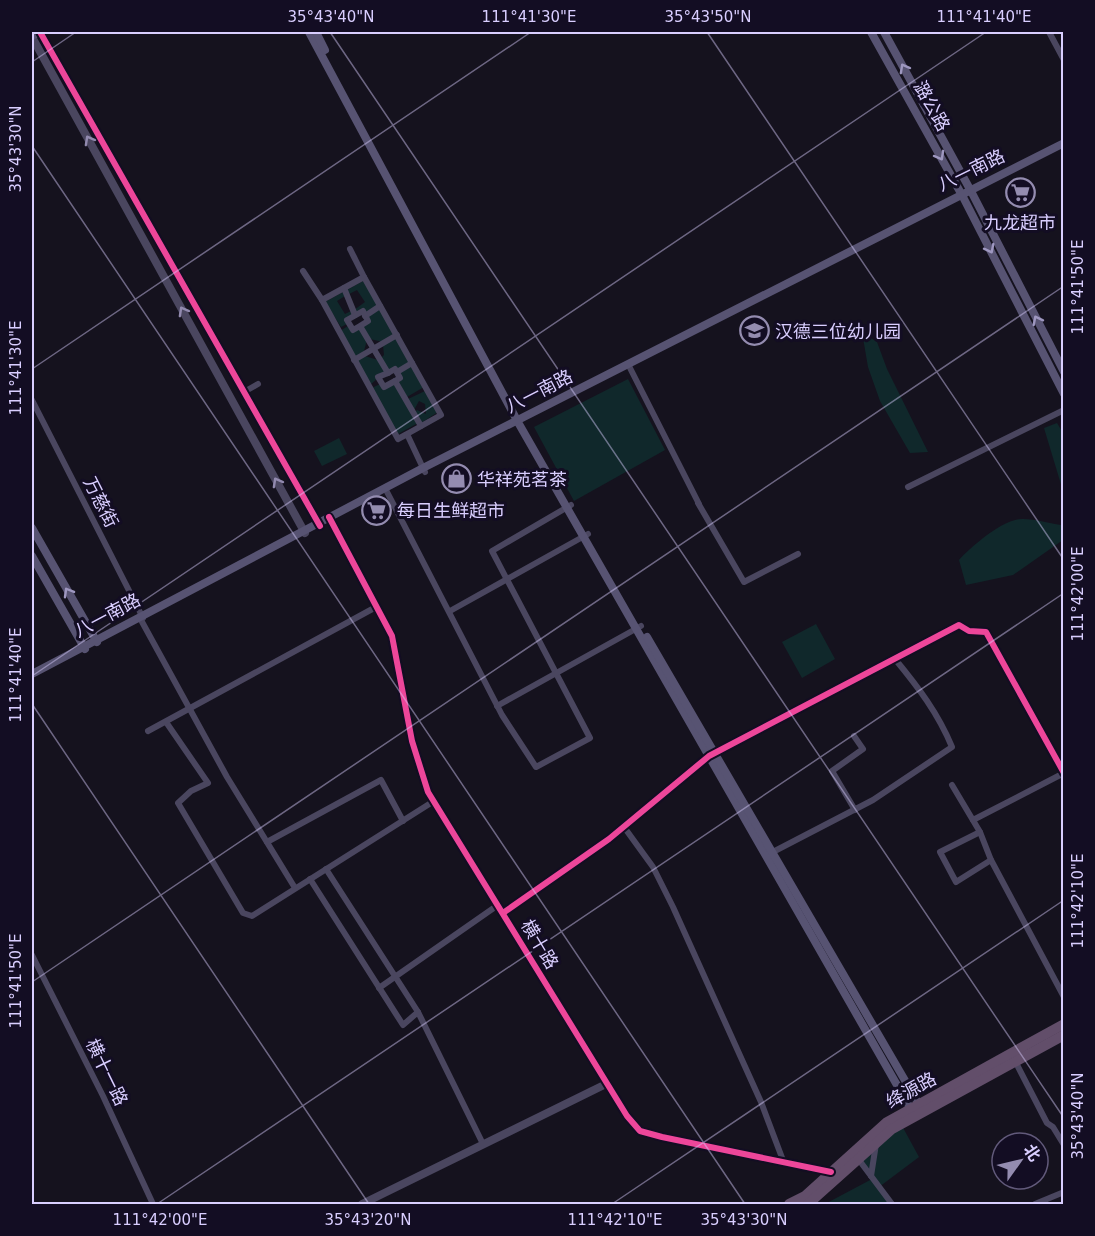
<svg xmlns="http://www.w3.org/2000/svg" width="1095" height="1236" viewBox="0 0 1095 1236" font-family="'DejaVu Sans','Noto Sans SC',sans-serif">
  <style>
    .green { fill: #10282b }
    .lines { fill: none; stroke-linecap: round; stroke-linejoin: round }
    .minor { stroke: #4a465f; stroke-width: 6 }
    .tertiary { stroke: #4a465f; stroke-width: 8 }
    .secondary { stroke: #575372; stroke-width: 8 }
    .trunk { stroke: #624e6a; stroke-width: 10 }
    .cycleway-casing { stroke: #130d23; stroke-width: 10 }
    .cycleway { stroke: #ed469a; stroke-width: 6 }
    .oneway { stroke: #9e97c0 }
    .oneway2 { stroke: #928aaf }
    .ticks { fill: none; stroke: #d9ceff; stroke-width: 1.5; stroke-opacity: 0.45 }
    .labels { text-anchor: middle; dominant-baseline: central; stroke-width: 6; stroke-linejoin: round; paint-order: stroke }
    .street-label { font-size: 18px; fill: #d9ceff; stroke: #130d23 }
    .poi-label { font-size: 18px; fill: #d9ceff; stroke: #130d23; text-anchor: start }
    .neatline { fill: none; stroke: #d9ceff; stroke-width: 2 }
    .ticks-label { font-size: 15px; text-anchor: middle; fill: #d9ceff }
  </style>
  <rect width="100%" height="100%" fill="#15121e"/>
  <g class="green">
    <polygon points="363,281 378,306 366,314 355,314 354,310 365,302 357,290 349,294 347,290"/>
    <polygon points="343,292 345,296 337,301 345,314 351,311 353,315 347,324 341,327 325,302"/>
    <polygon points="380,309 395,335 383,342 370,339 363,326 368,316"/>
    <polygon points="348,326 360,327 367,340 364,351 355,357 340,331"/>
    <polygon points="862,332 877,342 887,369 928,452 910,453 880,401 868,367"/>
    <polygon points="396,337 410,363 398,370 396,366 389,371 381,358 384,355 383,345"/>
    <polygon points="365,356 378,360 385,372 370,385 357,360"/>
    <polygon points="412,366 424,387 407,397 398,381 399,373"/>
    <polygon points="628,379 665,450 574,501 534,427"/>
    <polygon points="380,384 394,384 418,423 398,434 372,388"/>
    <polygon points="425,391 438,412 421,423 415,412 417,410 426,414 425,404 419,401 414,410 408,399"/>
    <polygon points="1057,423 1063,433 1063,491 1044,428"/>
    <polygon points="339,438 347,454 322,466 314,451"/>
    <path d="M1063,502V540L1013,575L966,585L959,560C971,547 1004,518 1023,519C1035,519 1048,523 1061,525Z"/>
    <polygon points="816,624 835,659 802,678 782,642"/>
    <polygon points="901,1124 919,1157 879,1187 890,1202 887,1204 825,1204 872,1179 859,1160"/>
  </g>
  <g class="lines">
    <g class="minor">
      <polyline points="1049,32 1064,60"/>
      <polyline points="350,249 364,277"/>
      <polyline points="303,271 322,300"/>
      <polyline points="344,288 355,315"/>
      <polyline points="365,316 380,306"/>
      <polyline points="360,326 353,330 347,320 363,311 368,321 360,326 388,373 395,369 400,378 395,381 421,426"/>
      <polyline points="354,360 397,335"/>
      <polyline points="628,364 699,504"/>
      <polyline points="397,372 412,363"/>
      <polyline points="388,373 378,377 384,387 395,381"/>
      <polyline points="244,392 258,384"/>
      <polyline points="32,400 143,618"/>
      <polyline points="409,433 398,439 322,300 364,277 441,415 407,434 423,468 425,472"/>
      <polyline points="908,487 1064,410"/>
      <polyline points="385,488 502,715 536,767 590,738 492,551 571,505"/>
      <polyline points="698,503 744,582 798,554"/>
      <polyline points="329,517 392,636 412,741 428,792 627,1116 640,1131 662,1137 831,1172"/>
      <polyline points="450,611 588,534"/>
      <polyline points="141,620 227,777 295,888"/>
      <polyline points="497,706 641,626"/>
      <polyline points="166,722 208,783 191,791 178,803 243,913 252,916 434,801"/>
      <polyline points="148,731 376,607"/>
      <polyline points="854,736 863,749 832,771 855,810"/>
      <polyline points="952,785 980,832 940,852 956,882 991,860 1064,997"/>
      <polyline points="973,820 1064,773"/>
      <polyline points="624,827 653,867 673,907 761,1102 784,1163"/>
      <polyline points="980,832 991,860"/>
      <polyline points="267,842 381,780 403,821"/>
      <path d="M769,854L873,800L952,747C938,713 918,687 895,659"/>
      <polyline points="326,869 418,1012"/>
      <polyline points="310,879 403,1025 418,1012 483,1144"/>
      <polyline points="503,913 609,839 709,756 959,625 969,631 986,632 1064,773"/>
      <polyline points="32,955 103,1096 153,1204"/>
      <polyline points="379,988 498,905"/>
      <polyline points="1015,1061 1047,1123 1053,1127 1064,1145"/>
      <polyline points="859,1160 892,1204"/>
      <polyline points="871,1176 876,1144"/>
      <polyline points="1035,1204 1064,1192"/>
    </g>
    <g class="tertiary">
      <polyline points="40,32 320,526"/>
      <polyline points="32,37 305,533"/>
      <polyline points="362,1204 606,1084"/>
    </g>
    <g class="secondary">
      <polyline points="309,32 519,424 913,1113"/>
      <polyline points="316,32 325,50"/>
      <polyline points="871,32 963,197 1064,394"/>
      <polyline points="884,32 972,193 1064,372"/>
      <polyline points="32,36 39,32"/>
      <polyline points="32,528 97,642"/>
      <polyline points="32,556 85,649"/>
      <polyline points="647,637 921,1108"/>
      <polyline points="32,674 423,468 1064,143"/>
    </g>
    <g class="trunk">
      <polyline points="789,1204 805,1196 887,1122 1064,1024"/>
      <polyline points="808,1204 892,1129 1064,1035"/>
    </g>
    <defs>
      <g id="cycleway">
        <polyline points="40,32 320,526"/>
        <polyline points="329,517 392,636 412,741 428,792 627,1116 640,1131 662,1137 831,1172"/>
        <polyline points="503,913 609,839 709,756 959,625 969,631 986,632 1064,773"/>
      </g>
    </defs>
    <use href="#cycleway" class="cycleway-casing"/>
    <use href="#cycleway" class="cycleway"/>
  </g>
  <defs><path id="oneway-chevron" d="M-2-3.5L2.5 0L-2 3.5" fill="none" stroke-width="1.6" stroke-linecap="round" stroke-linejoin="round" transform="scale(1.5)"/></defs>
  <g class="oneway">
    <use href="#oneway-chevron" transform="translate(904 68) rotate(-119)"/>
    <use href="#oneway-chevron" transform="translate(940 156) rotate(61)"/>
    <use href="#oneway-chevron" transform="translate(990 249) rotate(63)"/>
    <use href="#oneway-chevron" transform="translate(1037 320) rotate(-117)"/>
    <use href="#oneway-chevron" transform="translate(68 592) rotate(-120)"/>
  </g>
  <g class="oneway2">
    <use href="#oneway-chevron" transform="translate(89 140) rotate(-119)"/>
    <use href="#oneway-chevron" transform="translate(183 311) rotate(-119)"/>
    <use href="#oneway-chevron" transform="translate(277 482) rotate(-119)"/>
  </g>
  <path class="ticks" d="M330,32L1064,1118M707,32L1064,560M32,62L76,32M32,146L745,1204M32,369L531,32M32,676L986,32M32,704L369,1204M32,982L1064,286M157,1204L1064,593M612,1204L1064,900"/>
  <defs>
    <symbol id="supermarket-ring" viewBox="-11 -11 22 22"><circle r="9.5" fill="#130d23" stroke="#948cb0" stroke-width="1.5"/><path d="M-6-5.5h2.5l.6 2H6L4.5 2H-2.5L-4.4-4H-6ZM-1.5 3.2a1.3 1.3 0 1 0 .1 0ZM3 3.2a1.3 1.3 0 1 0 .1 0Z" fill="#948cb0"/></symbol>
    <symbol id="school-ring" viewBox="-11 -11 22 22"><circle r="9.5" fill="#130d23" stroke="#948cb0" stroke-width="1.5"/><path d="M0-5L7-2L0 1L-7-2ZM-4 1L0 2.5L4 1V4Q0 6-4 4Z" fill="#948cb0"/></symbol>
    <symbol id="shop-ring" viewBox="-11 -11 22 22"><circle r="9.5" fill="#130d23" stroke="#948cb0" stroke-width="1.5"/><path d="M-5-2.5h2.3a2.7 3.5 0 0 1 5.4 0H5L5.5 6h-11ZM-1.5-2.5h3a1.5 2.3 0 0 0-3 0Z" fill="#948cb0"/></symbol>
  </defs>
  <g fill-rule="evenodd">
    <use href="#supermarket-ring" x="1004" y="176" width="33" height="33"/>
    <use href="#school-ring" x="738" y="314" width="33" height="33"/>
    <use href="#shop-ring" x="440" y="462" width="33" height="33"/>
    <use href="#supermarket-ring" x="360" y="494" width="33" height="33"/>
  </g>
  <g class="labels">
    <g class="street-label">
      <text transform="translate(932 106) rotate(61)">潞公路</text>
      <text transform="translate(971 170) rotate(-26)">八一南路</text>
      <text transform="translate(539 391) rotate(-27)">八一南路</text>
      <text transform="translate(101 502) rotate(63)">万慈街</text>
      <text transform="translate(107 615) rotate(-28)">八一南路</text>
      <text transform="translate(540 944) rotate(59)">横十路</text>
      <text transform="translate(107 1072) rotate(64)">横十一路</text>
      <text transform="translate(911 1090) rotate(-29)">绛源路</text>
    </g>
    <g class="poi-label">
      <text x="1020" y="222" text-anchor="middle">九龙超市</text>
      <text x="775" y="331">汉德三位幼儿园</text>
      <text x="477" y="479">华祥苑茗茶</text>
      <text x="397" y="510">每日生鲜超市</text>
    </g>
  </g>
  <rect width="1095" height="1236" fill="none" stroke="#130d23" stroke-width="66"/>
  <g transform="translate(1020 1161) rotate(56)"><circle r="28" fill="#130d23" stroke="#625a7b" stroke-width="1.5"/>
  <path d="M0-4.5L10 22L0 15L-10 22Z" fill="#948cb0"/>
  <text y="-9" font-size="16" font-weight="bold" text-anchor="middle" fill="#d9ceff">北</text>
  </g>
  <rect x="33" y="33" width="1029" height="1170" class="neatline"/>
  <g class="ticks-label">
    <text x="331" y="22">35°43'40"N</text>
    <text x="529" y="22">111°41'30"E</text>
    <text x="708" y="22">35°43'50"N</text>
    <text x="984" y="22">111°41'40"E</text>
    <text transform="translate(16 149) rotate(-90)" y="5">35°43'30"N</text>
    <text transform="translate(1078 287) rotate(-90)" y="5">111°41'50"E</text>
    <text transform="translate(16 368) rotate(-90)" y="5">111°41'30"E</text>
    <text transform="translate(1078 594) rotate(-90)" y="5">111°42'00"E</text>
    <text transform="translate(16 675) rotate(-90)" y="5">111°41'40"E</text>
    <text transform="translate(1078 901) rotate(-90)" y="5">111°42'10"E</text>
    <text transform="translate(16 981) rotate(-90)" y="5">111°41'50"E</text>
    <text transform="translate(1078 1116) rotate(-90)" y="5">35°43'40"N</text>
    <text x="160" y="1225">111°42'00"E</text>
    <text x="368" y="1225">35°43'20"N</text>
    <text x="615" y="1225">111°42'10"E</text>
    <text x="744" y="1225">35°43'30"N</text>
  </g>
</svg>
